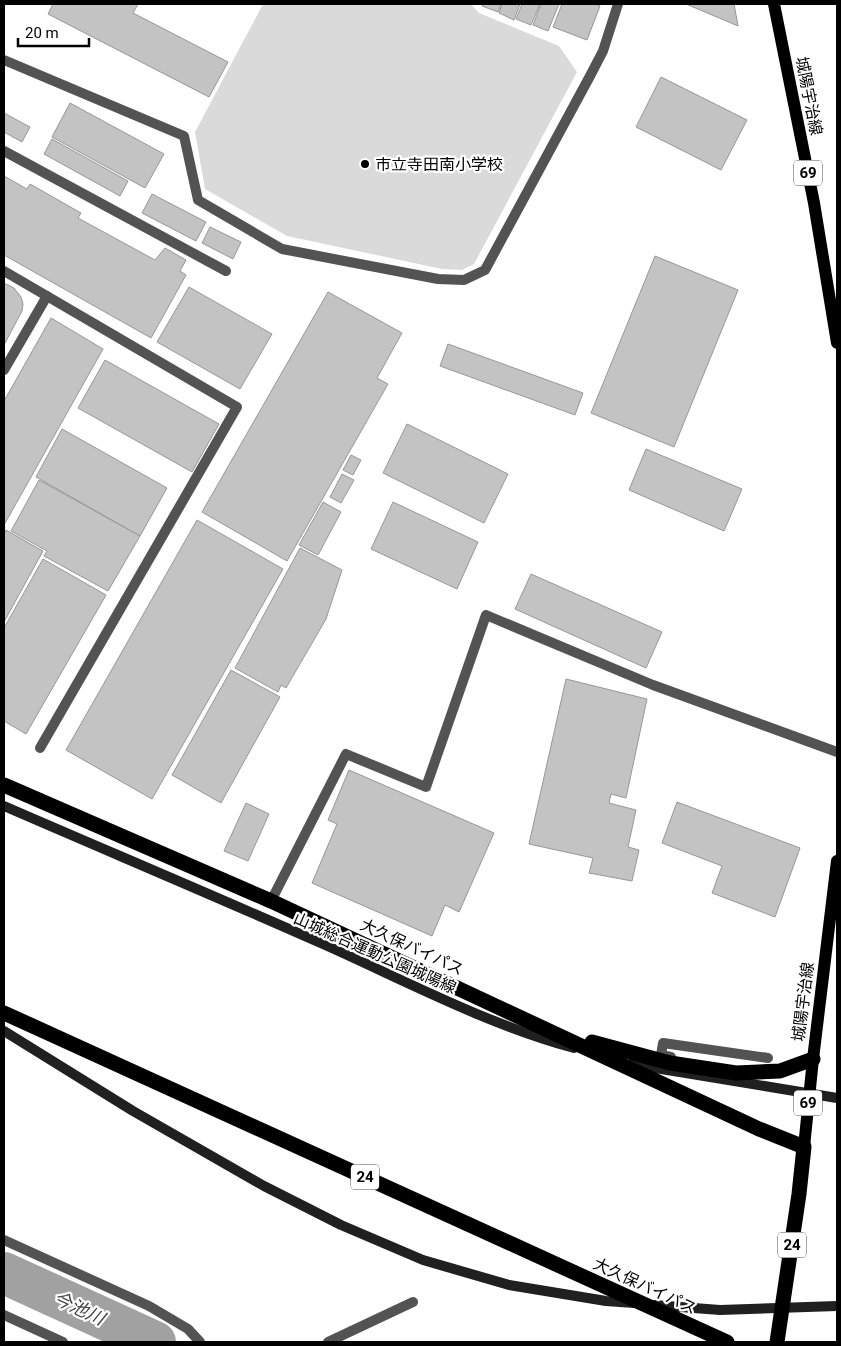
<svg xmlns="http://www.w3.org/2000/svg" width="841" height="1346" viewBox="0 0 841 1346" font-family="Roboto,'Noto Sans JP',sans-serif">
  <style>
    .green { fill: #dadada }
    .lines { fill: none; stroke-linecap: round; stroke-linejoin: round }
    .river { stroke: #a1a1a1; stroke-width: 42 }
    .building { fill: #c3c3c3; stroke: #979797 }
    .lane { stroke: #535353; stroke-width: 10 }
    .street { stroke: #535353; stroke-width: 10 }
    .secondary { stroke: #202020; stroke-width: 10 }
    .primary { stroke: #000; stroke-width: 12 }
    .highway { stroke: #000; stroke-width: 15 }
    .poi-dot { fill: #000; stroke: #fff; stroke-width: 2 }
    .labels { text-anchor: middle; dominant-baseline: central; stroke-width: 4.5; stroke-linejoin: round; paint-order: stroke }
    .shield { fill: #fff; stroke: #4c4c4c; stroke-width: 1 }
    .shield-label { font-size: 15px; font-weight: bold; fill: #000 }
    .street-label { font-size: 16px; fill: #000; stroke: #fff }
    .poi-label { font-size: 16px; fill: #000; stroke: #fff; text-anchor: start }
    .water-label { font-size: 18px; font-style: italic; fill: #424242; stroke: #fff }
  </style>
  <rect width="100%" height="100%" fill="#fff"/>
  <polygon class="green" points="263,4 471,4 479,13 559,46 577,72 474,264 462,270 442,269 287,236 205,189 195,132"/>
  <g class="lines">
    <polyline class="river" points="4,1273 155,1342"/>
  </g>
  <g class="building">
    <polygon points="53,4 138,4 133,13 228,62 209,97 48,14"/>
    <polygon points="483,4 501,4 498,12 482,6"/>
    <polygon points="502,4 520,4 514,20 499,13"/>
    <polygon points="522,4 540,4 531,25 516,19"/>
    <polygon points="541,4 559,4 548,31 533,25"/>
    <polygon points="562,4 594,4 600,6 587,40 553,27"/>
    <polygon points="686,4 734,4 738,26"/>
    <polygon points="661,77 747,120 721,170 636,127"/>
    <polygon points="70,103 164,154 145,188 52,137"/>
    <polygon points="4,113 30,127 22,142 4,132"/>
    <polygon points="52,139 128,181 120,196 44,154"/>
    <polygon points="4,176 27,189 30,184 81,213 78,218 155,260 165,248 186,260 180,271 186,275 151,338 4,255"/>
    <polygon points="152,194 206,222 196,241 142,213"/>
    <polygon points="210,227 241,242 233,259 202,243"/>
    <polygon points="655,256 738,290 674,447 591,413"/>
    <polygon points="4,283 14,288 21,297 23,304 22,311 4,345"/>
    <polygon points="189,287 272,334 240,389 157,342"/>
    <polygon points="328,292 402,333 377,378 388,384 287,561 202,512"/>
    <polygon points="51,318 103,349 4,525 4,401"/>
    <polygon points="448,344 583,393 575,415 440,366"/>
    <polygon points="105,360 219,424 192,472 78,408"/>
    <polygon points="407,424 508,474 484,523 383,473"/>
    <polygon points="62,429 167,488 140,536 36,477"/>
    <polygon points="646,449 742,489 724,531 629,490"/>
    <polygon points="351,455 361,460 353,475 343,470"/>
    <polygon points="342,474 354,480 341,503 330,497"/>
    <polygon points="39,480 140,536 108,591 44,556 47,551 11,531"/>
    <polygon points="323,502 341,512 318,555 299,545"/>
    <polygon points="393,502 478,542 457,589 371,549"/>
    <polygon points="197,520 283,569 152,799 66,750"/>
    <polygon points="6,530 43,551 4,622 4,534"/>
    <polygon points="300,548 342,570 326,619 286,688 281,685 278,692 235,668"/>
    <polygon points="43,559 106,595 26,734 4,721 4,628"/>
    <polygon points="531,574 662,632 646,668 515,609"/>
    <polygon points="231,670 280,697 221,803 172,775"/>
    <polygon points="566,679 647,699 626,798 611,794 609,803 636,810 628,847 639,850 632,881 589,873 593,858 529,844"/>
    <polygon points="349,770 494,833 459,912 445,905 432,936 312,883 337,824 328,820"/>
    <polygon points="677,802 800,848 775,917 712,893 722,866 662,843"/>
    <polygon points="246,803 269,814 248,861 224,851"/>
  </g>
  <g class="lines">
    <g class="lane">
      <polyline points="4,151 226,271"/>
      <polyline points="4,271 237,407 40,748"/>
      <polyline points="4,370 47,296"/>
    </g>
    <g class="street">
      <polyline points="4,60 184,136 198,200 282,249 438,279 464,280 485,270 590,76 603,51 618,4"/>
      <polyline points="271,901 346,754 426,787 486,615 653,685 837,752"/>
      <polyline points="671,1057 661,1055 663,1043 768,1058"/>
      <polyline points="4,1240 149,1306 188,1329 200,1342"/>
      <polyline points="4,1315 63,1342"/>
      <polyline points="328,1342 413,1302"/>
    </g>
    <g class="secondary">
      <path d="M4,806C110,852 217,897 323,944C406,981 486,1024 574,1048"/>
      <polyline points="4,1031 133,1111 264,1186 341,1225 423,1260 509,1285 606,1301 634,1303"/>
      <polyline points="631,1064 837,1098"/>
      <polyline points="654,1305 720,1310 837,1306"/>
    </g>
    <g class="primary">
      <polyline points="774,4 814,203 837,343"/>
      <polyline points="804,1147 813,1059 837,861"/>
    </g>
    <g class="highway">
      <polyline points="4,785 271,901 759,1129 804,1147 799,1194 777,1342"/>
      <polyline points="4,1013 727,1342"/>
      <polyline points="592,1042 670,1063 736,1073 780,1071 813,1059"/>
    </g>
  </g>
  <circle class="poi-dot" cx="365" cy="164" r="5"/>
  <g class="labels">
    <g class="shield">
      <rect x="794" y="160.5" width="28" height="25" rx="4"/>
      <rect x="794" y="1090.5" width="28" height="25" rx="4"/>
      <rect x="351" y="1164.5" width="28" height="25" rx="4"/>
      <rect x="778" y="1232.5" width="28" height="25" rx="4"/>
    </g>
    <g class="shield-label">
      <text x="808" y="173">69</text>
      <text x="808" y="1103">69</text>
      <text x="365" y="1177">24</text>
      <text x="792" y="1245">24</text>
    </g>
    <g class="street-label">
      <text transform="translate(809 96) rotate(79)">城陽宇治線</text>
      <text transform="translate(412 947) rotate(25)">大久保バイパス</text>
      <text transform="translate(375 953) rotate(24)">山城総合運動公園城陽線</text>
      <text transform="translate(803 1002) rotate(-83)">城陽宇治線</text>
      <text transform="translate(645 1286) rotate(25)">大久保バイパス</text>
    </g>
    <g class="poi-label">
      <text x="375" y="164">市立寺田南小学校</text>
    </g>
    <g class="water-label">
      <text transform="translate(79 1308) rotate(25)">今池川</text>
    </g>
  </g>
  <rect width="841" height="1346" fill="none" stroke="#000000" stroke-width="10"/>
  <path d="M18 38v8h71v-8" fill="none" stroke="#000000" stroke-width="2.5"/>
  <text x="25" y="38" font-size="15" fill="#000000" stroke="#ffffff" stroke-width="4" paint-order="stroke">20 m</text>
</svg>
